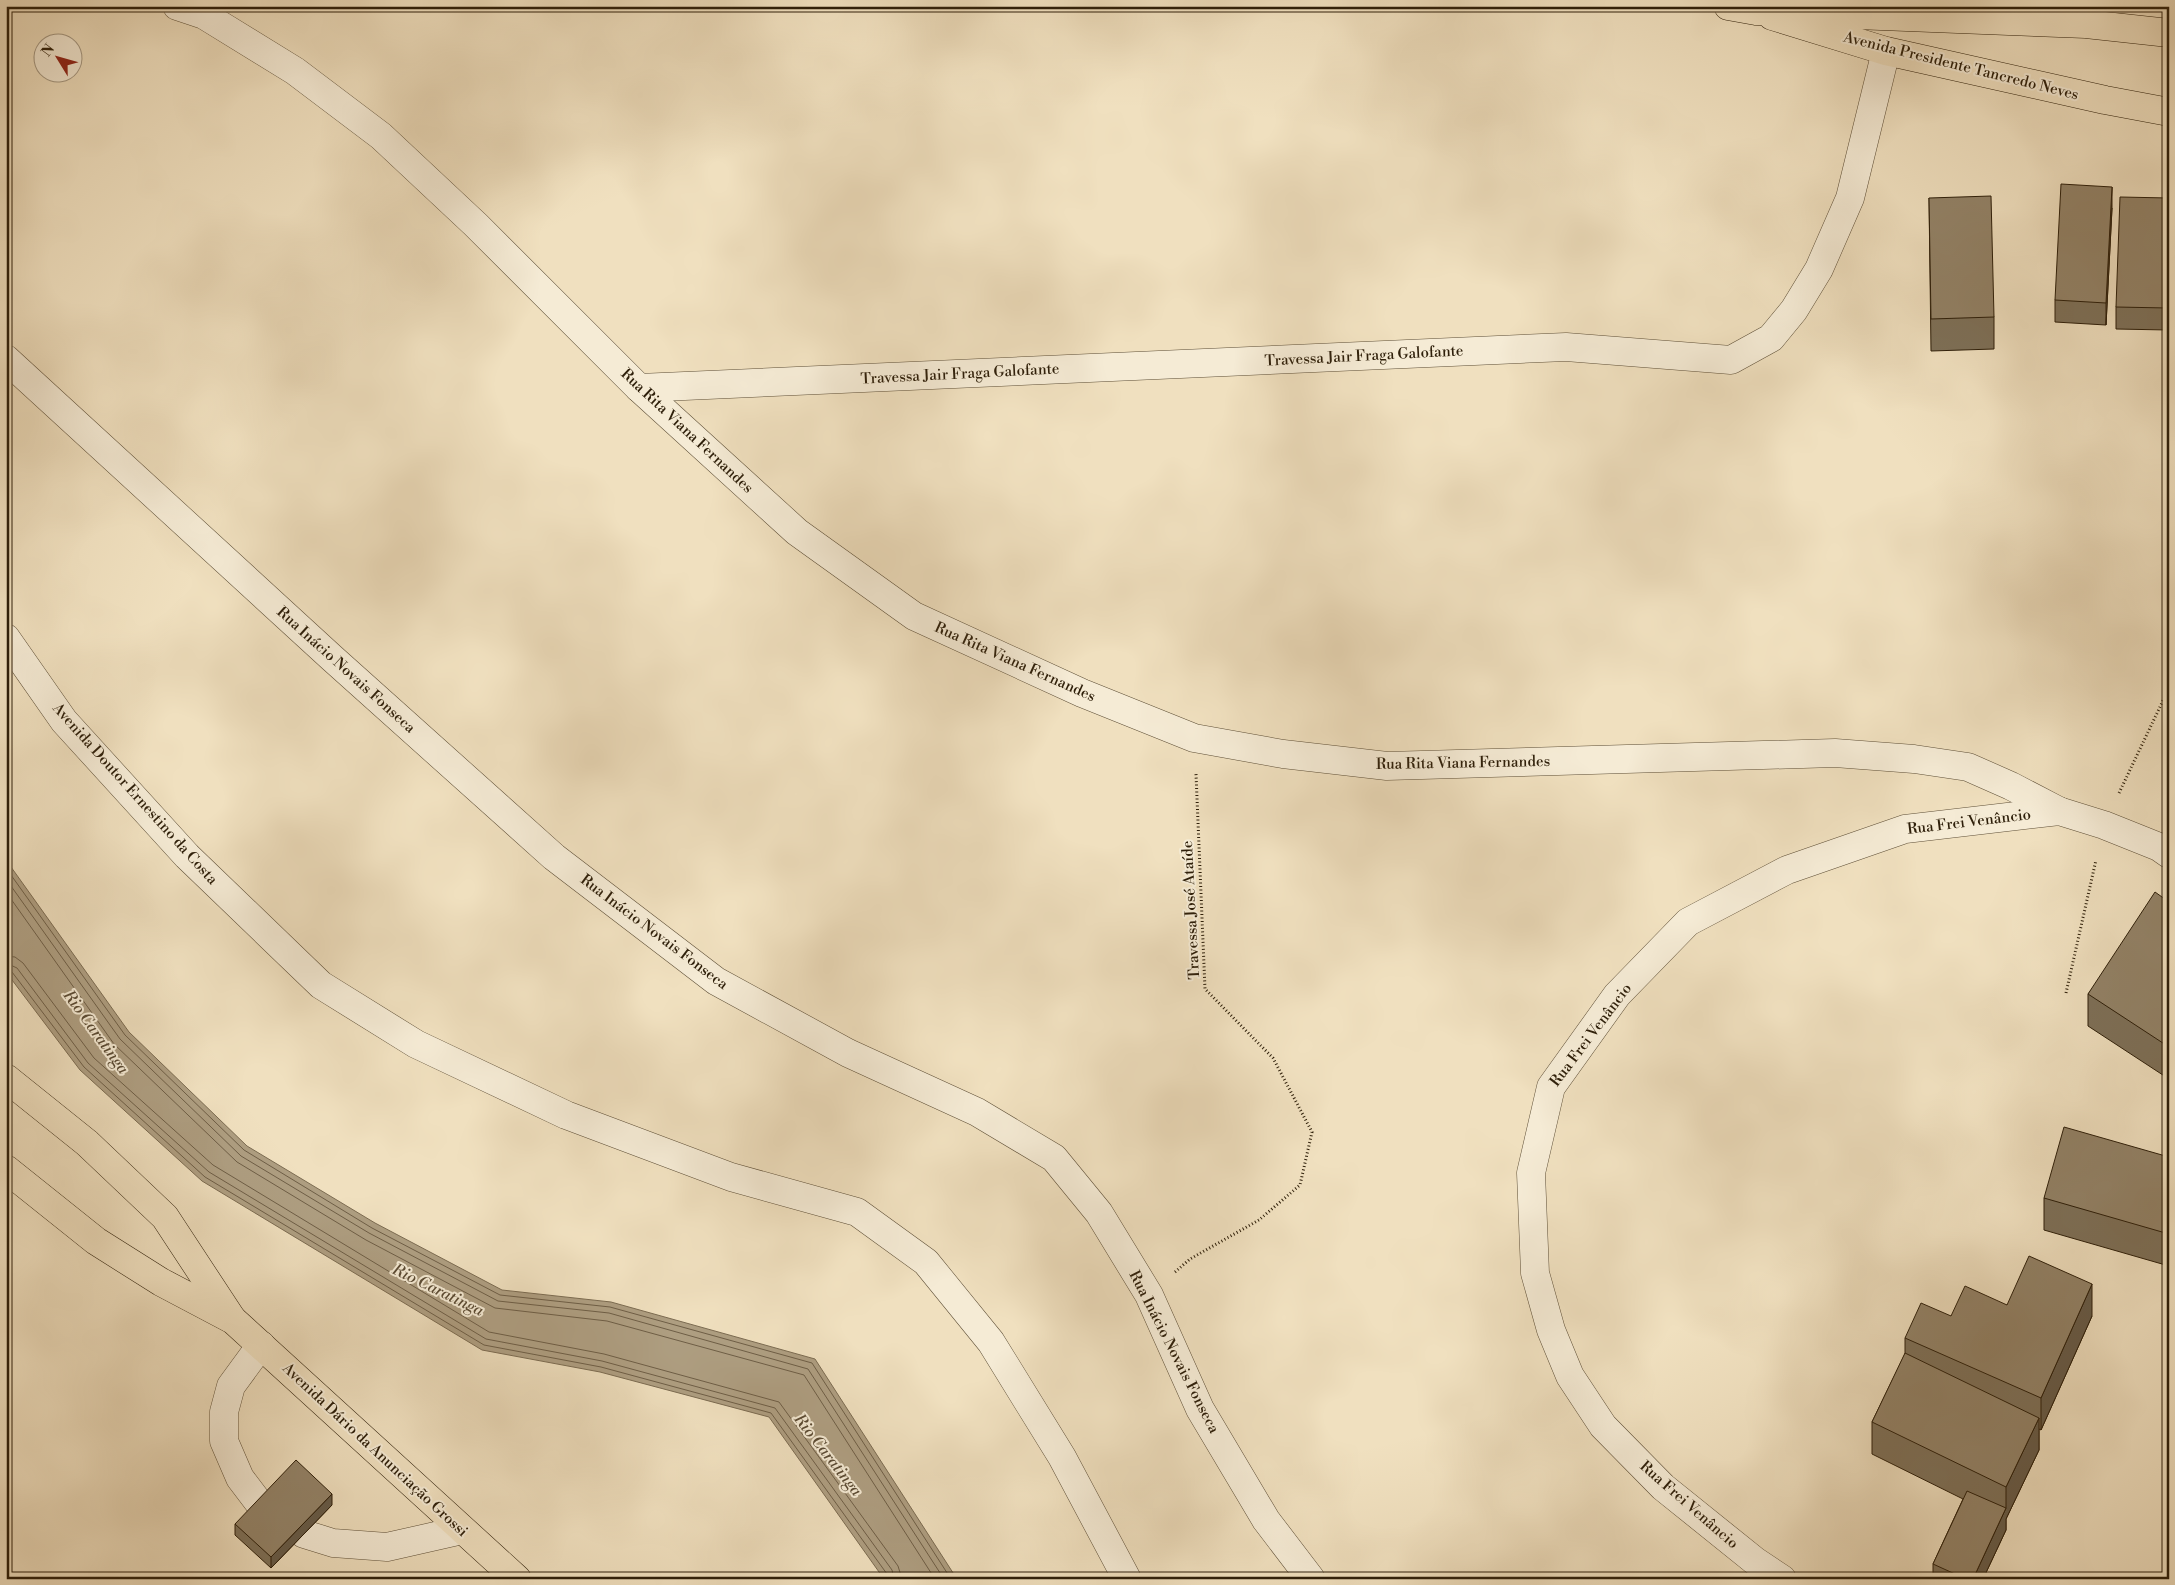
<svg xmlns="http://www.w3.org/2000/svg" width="2175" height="1585" viewBox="0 0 2175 1585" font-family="'Libre Bodoni',serif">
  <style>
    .water { fill: #ae9e81; stroke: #7b6b51 }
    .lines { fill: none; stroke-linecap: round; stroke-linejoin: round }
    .shore { stroke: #6e5e46; stroke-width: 1 }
    .minor-casing { stroke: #5e4f37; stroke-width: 29 }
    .major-casing { stroke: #2e1f0a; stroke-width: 29 }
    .highway-casing { stroke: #2e1f0a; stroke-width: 29 }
    .path { stroke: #2e1f0a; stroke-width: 3; stroke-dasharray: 1 2.5; stroke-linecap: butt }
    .minor { stroke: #f5ebd5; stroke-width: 28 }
    .major { stroke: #f0e0bf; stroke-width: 28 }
    .highway { stroke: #f0e0bf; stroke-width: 28 }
    .wall { fill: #7e7159; stroke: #2e1f0a }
    .shaded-wall { fill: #675c49; stroke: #2e1f0a }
    .building { fill: #938368; stroke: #2e1f0a }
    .labels { text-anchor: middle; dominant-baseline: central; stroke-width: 4; stroke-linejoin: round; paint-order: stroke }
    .street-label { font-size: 15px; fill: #2e1f0a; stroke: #f5ebd5 }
    .water-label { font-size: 16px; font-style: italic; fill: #5b4b34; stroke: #f5ebd5 }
  </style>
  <rect width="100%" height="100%" fill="#f0e0bf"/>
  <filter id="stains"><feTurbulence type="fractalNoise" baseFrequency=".004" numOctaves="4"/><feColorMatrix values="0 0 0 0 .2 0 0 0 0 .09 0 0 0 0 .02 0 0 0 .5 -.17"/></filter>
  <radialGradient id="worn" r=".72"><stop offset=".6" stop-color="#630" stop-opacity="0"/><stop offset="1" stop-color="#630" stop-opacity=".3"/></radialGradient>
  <polygon class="water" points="6,860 129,1032 247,1146 375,1223 502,1290 611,1302 815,1359 957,1579 884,1579 769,1417 600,1372 482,1350 202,1181 80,1070 6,972"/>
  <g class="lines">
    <g class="shore">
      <polyline points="6,868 125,1035 244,1150 372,1228 500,1295 610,1307 812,1363 951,1579"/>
      <polyline points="6,879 120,1039 241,1156 369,1233 498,1301 609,1313 808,1369 944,1579"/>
      <polyline points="6,892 114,1044 237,1162 366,1240 495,1308 607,1321 804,1375 935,1579"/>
      <polyline points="6,956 15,957 23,963 94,1058 213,1165 489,1332 604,1354 779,1402 898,1566 902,1579"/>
      <polyline points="6,963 17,968 88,1063 209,1172 486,1339 602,1361 775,1408 892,1570 894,1579"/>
      <polyline points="6,970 12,972 84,1067 205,1177 484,1345 601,1367 771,1413 887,1574 888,1579"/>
    </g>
    <defs>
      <g id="minor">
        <polyline points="177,6 204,15 295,71 381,136 476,225 639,388 797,532 914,616 1082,693 1194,738 1283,754 1387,766 1835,753 1914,759 1968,767 2011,786 2059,811"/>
        <polyline points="6,359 332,658 554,857 716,981 848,1053 977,1112 1054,1158 1099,1213 1149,1295 1200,1409 1266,1520 1311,1579"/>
        <polyline points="639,388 1566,347 1731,360 1771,338 1794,310 1819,269 1850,198 1886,51"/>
        <polyline points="6,638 64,721 187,856 321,985 416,1044 566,1115 731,1177 857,1212 926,1262 991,1342 1062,1457 1127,1579"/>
        <polyline points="261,1345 231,1386 224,1412 224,1441 240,1478 262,1507"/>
        <polyline points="304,1534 333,1543 387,1547 462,1530"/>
        <polyline points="1782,1579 1755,1561 1663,1487 1603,1426 1570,1376 1551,1330 1535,1273 1531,1173 1551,1087 1617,995 1688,922 1787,870 1905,829 2059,811 2104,825 2159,847 2169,854"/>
      </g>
      <g id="major">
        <polyline points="1772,16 1886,51 2105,100 2169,112"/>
        <polyline points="6,1078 87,1143 165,1217 232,1319"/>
        <polyline points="6,1169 96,1241 161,1282 233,1320 517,1579"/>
      </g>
      <polyline id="highway" points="1728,6 1756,11 2086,24 2169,33"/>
    </defs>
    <use href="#minor" class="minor-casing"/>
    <use href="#major" class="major-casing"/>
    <use href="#highway" class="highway-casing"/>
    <g class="path">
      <polyline points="2119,793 2169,688"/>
      <polyline points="2066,993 2096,860"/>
      <polyline points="1175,1272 1190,1259 1259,1220 1300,1185 1312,1132 1273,1058 1205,989 1196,774"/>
    </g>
    <use href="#minor" class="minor"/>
    <use href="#major" class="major"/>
    <use href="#highway" class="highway"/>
  </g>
  <g class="wall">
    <polygon points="1929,198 1994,317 1994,349 1931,351"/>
    <polygon points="2169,198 2168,330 2116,329 2116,307"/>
    <polygon points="2112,208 2106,325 2055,322 2055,300"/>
    <polygon points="2169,902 2169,1079 2088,1026 2088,994"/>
    <polygon points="2169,1157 2169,1266 2044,1230 2044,1198"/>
    <polygon points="2007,1305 2092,1316 2041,1430 2039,1429 2039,1450 2006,1519 2006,1530 1983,1579 1933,1579 1933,1564 1963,1499 1872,1454 1872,1422 1905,1354 1905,1338 1951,1316"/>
    <polygon points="332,1505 271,1568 235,1535 235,1524"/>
  </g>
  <g class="shaded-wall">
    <polygon points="2112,187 2112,208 2106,325 2106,303"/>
    <polygon points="2169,975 2169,1007 2165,981"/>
    <polygon points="2092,1284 2092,1316 2041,1430 2041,1398"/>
    <polygon points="2039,1418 2039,1450 2006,1519 2006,1530 1983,1579 1973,1579 2006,1508 2006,1487"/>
    <polygon points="332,1494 332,1505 271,1568 271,1557"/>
  </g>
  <g class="building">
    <polygon points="2061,184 2112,187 2106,303 2055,300"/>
    <polygon points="1991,196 1994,317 1931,319 1929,198"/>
    <polygon points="2120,197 2169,198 2168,308 2116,307"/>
    <polygon points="2155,892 2169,902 2169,975 2165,981 2169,984 2169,1047 2088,994"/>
    <polygon points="2064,1127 2169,1157 2169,1234 2044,1198"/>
    <polygon points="2029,1256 2092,1284 2041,1398 1905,1338 1921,1303 1951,1316 1965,1286 2007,1305"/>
    <polygon points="1905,1353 2039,1418 2006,1487 1872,1422"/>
    <polygon points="296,1460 332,1494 271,1557 235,1524"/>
    <polygon points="1967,1491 2006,1508 1973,1579 1966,1579 1933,1564"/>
  </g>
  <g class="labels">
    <g class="street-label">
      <text transform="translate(1961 66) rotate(14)">Avenida Presidente Tancredo Neves</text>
      <text transform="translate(1364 356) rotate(-3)">Travessa Jair Fraga Galofante</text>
      <text transform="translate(960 374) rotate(-3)">Travessa Jair Fraga Galofante</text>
      <text transform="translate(687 431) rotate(43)">Rua Rita Viana Fernandes</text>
      <text transform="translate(1015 662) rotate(24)">Rua Rita Viana Fernandes</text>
      <text transform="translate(346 670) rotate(42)">Rua Inácio Novais Fonseca</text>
      <text transform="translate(1463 763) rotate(-1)">Rua Rita Viana Fernandes</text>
      <text transform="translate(135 794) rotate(48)">Avenida Doutor Ernestino da Costa</text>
      <text transform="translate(1969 822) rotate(-7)">Rua Frei Venâncio</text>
      <text transform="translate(1191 910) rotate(-93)">Travessa José Ataíde</text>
      <text transform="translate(654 932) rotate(37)">Rua Inácio Novais Fonseca</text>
      <text transform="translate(1591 1035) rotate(-53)">Rua Frei Venâncio</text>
      <text transform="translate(1174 1352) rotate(63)">Rua Inácio Novais Fonseca</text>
      <text transform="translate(375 1450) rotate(43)">Avenida Dário da Anunciação Grossi</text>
      <text transform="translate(1689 1505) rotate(41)">Rua Frei Venâncio</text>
    </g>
    <g class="water-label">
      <text transform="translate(96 1032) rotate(54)">Rio Caratinga</text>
      <text transform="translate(438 1290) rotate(26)">Rio Caratinga</text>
      <text transform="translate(828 1455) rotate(52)">Rio Caratinga</text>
    </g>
  </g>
  <rect width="2175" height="1585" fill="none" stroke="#f0e0bf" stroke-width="25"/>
  <rect x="8" y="8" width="2160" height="1570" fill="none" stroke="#2e1f0a" stroke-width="2.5"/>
  <rect x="12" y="12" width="2150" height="1560" fill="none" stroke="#2e1f0a"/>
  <g transform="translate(58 58) rotate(307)"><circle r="24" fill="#f5ebd5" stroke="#a59984"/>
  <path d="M0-4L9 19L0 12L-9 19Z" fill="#8f2418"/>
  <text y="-8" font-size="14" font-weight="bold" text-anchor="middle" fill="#2e1f0a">N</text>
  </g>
  <rect width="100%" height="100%" filter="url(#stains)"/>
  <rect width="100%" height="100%" fill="url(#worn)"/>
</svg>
